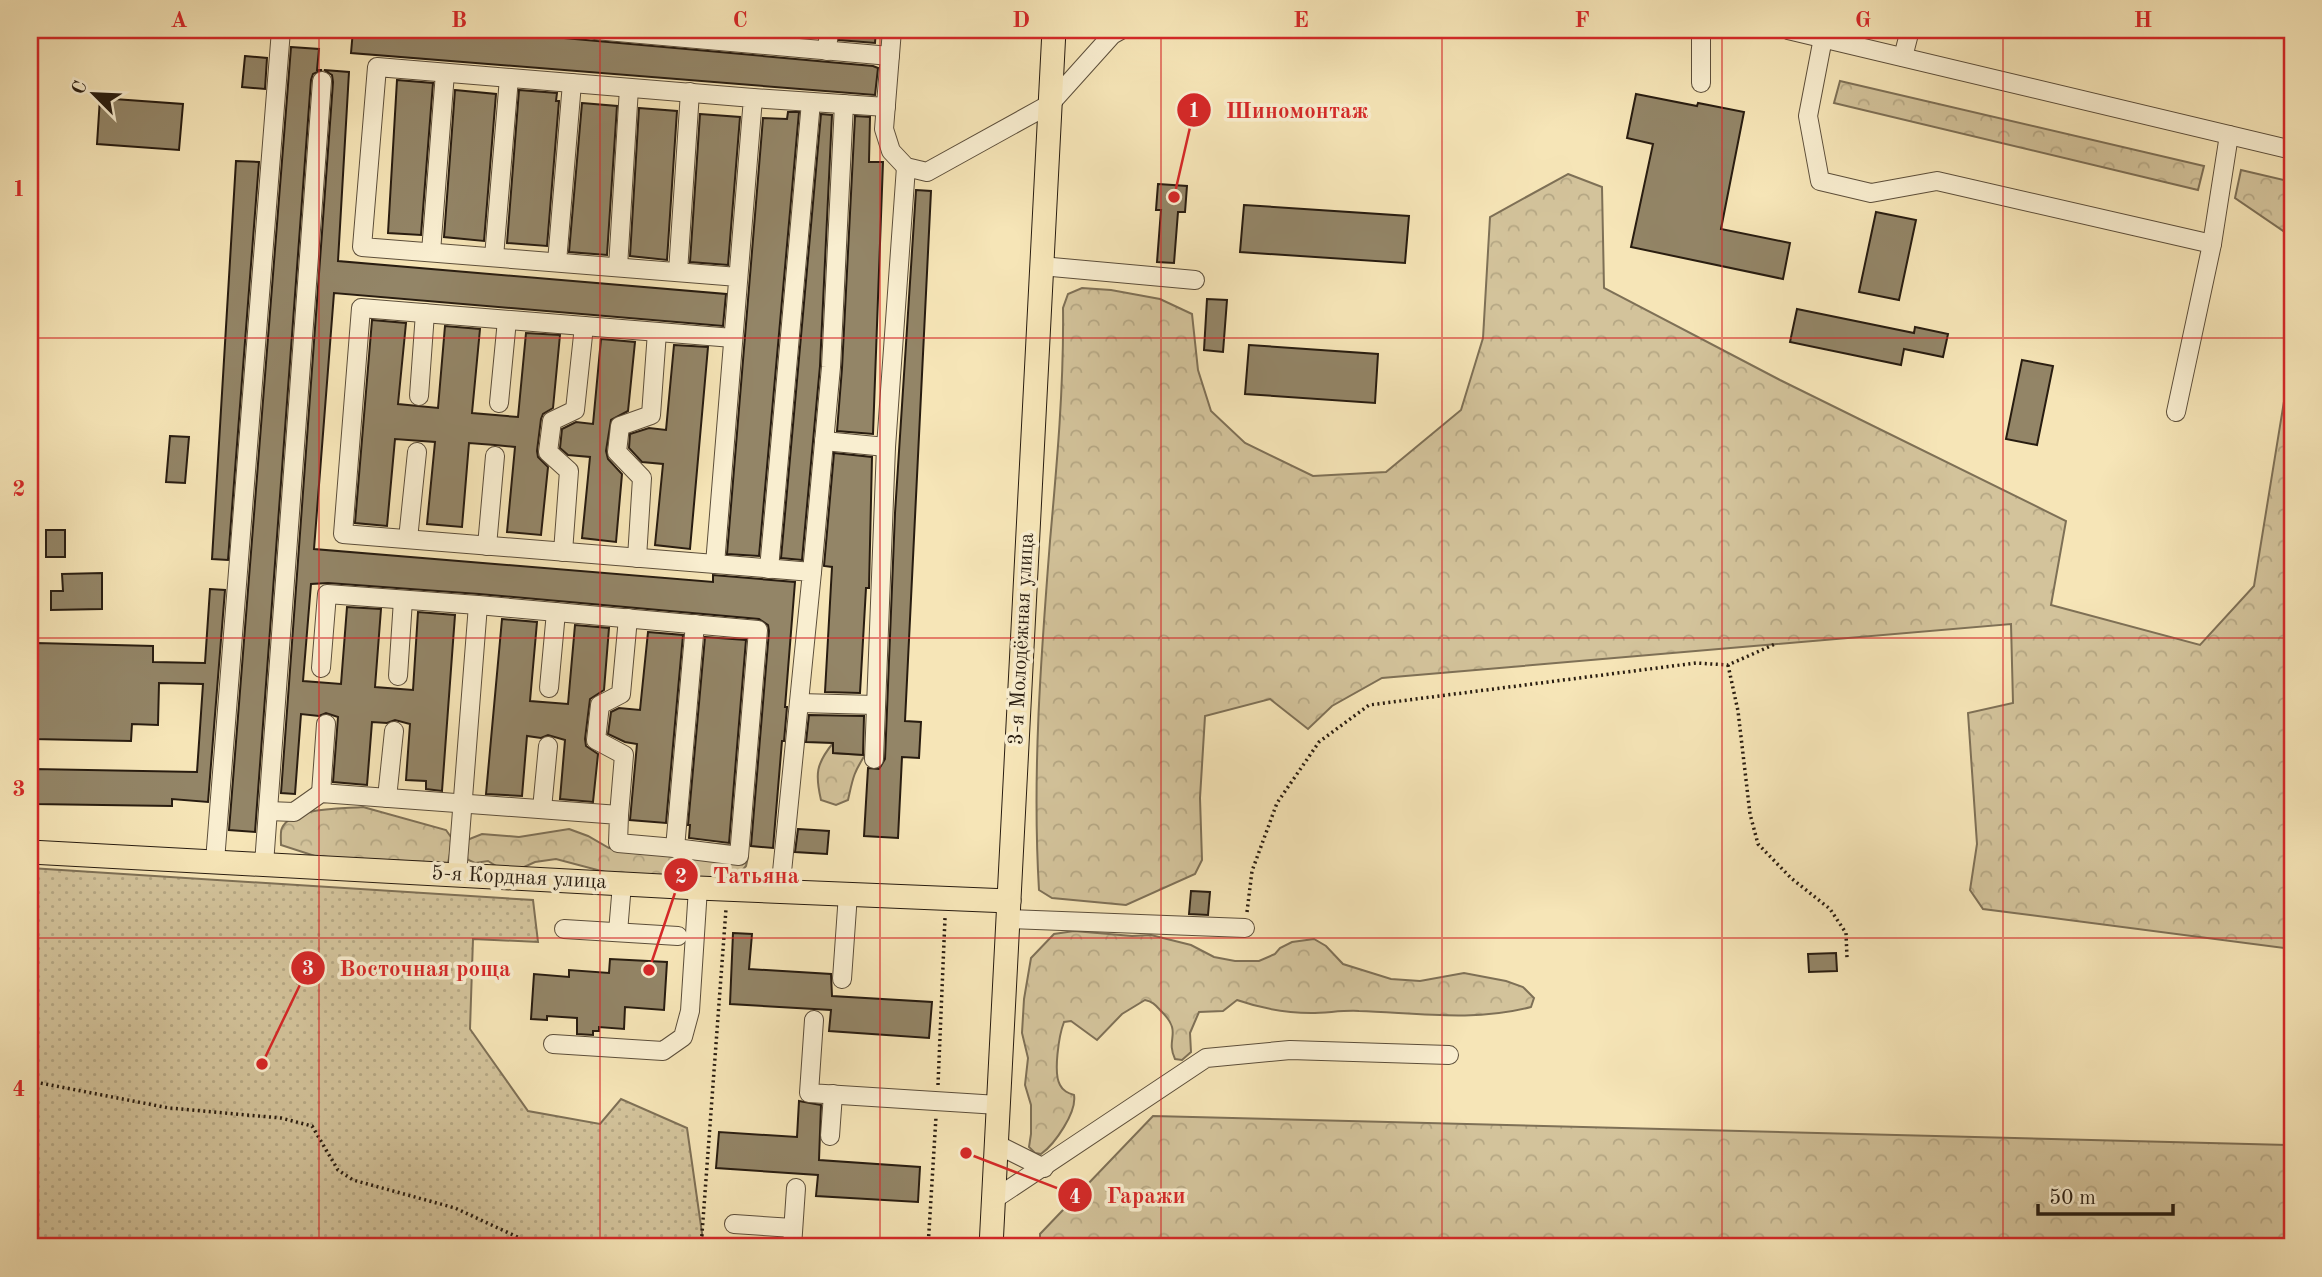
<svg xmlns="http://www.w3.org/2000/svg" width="2322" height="1277" viewBox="0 0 2322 1277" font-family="'Old Standard TT',serif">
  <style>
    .green { fill: url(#green-dots); stroke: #7e7056; stroke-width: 2 }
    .forest { fill: url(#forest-crowns); stroke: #7e7056; stroke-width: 2 }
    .building { fill: #938567; stroke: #281c10; stroke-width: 2 }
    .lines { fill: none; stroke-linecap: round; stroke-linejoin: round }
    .minor-casing { stroke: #5c4e3a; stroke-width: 20 }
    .major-casing { stroke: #281c10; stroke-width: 25 }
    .path { stroke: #281c10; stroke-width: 3.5; stroke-dasharray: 2 3.5; stroke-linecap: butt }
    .minor { stroke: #f9eed0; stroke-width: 18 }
    .major { stroke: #f6e5b7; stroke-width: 23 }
    .grid { fill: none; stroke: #d62828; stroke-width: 2; stroke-opacity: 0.55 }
    .labels { text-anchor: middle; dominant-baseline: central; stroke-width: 7; stroke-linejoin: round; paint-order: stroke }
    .street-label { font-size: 21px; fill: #281c10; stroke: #f9eed0 }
    .leader { fill: none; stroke: #d62828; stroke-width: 2.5 }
    .callout-dot { fill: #d62828; stroke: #f9eed0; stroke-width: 2.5 }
    .mark-label { font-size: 21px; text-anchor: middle; font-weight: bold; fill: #fff }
    .callout-label { font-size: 23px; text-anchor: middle; font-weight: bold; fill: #d62828; stroke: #f9eed0; stroke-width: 7; stroke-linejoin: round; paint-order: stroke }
    .neatline { fill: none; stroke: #d62828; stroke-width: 2.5 }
    .grid-label { font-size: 23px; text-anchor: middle; font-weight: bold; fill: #d62828 }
  </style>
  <defs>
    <pattern id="green-dots" width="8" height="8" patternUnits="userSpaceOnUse" patternTransform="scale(1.75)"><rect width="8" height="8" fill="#d3c39b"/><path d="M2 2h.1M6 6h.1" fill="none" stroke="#b5a784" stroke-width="1.8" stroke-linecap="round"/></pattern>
    <pattern id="forest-crowns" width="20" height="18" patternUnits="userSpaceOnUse" patternTransform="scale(1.75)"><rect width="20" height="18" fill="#d3c39b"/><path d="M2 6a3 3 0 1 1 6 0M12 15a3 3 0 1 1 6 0" fill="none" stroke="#b5a784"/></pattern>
  </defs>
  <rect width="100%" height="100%" fill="#f6e5b7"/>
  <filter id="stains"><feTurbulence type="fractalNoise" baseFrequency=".00286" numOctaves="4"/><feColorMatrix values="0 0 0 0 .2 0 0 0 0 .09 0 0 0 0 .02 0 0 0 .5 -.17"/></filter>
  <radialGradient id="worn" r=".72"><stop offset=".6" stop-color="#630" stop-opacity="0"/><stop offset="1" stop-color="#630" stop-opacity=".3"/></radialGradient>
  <polygon class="green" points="30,868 533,900 538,942 473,939 470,1029 528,1111 600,1124 621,1099 687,1128 704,1247 30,1247"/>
  <g class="forest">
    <polygon points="1840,81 2204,166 2198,190 1834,103"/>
    <polygon points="2241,170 2292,182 2292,237 2235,198"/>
    <path d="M1568,174L1602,187L1604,288L1780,380L2066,521L2051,605L2200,645L2254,586L2292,352V949L1983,909L1970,890L1977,844L1968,713L2013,703L2011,624L1382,678L1332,706L1308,729L1270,699L1205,716L1200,798L1202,860L1195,874L1126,905L1052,898L1039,890C1032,774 1041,656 1050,541C1057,463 1064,385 1063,308L1068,294L1082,288L1111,290L1160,299L1192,314L1198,370L1211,411L1245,443L1313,476L1386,472L1461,410L1483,338L1490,217Z"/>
    <path d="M833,743V753L865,755C853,774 853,778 848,800L836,805L821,800C815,774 816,764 833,743Z"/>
    <path d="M363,807L446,830L453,840L448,863L318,857L281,845C281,839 280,832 282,828C291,807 343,809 363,807Z"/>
    <polygon points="569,829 588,836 609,848 641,851 689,842 729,845 748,857 746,866 741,872 718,882 639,881 556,859 535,862 522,868 501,869 488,861 475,863 464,858 467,840 482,834 519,837"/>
    <path d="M1074,931L1132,936L1151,935L1191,945L1214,957L1235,961H1259L1275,954L1280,948L1292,942L1314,939L1326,946L1343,964L1391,979L1420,981L1464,973L1506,981L1523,987L1534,998L1531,1007C1474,1022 1417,1013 1359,1011C1343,1010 1327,1013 1311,1013C1286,1013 1260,1008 1237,1000L1223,1011L1199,1012L1190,1033L1191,1052L1182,1060L1175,1059C1165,1038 1183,1033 1162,1012C1156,1006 1154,1002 1145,1000L1122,1014L1097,1040L1071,1021L1064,1022C1059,1035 1053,1073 1060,1085C1063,1091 1068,1093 1074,1095C1077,1112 1055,1144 1041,1154L1035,1153L1029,1147L1031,1134V1105L1025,1085L1028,1058L1022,1033L1024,999L1031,958L1054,934Z"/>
    <polygon points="1153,1116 2292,1145 2292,1247 1040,1247 1040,1234"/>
  </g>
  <g class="building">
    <polygon points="353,30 476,30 873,66 878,68 875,95 351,53"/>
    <polygon points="781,30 818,30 817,38 780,35"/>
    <polygon points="840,30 876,30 875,43 839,40"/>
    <polygon points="291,47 319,49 317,70 322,70 313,74 311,80 255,832 229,830"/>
    <polygon points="245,56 267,58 265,89 242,87"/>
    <polygon points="324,70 349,72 338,261 726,294 723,326 334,293 314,549 713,582 713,575 795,582 785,707 787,707 784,741 782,741 773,848 751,846 769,631 768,625 759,619 479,594 328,583 311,584 303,681 341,684 347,607 381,609 375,687 413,690 418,612 455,615 442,791 426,789 426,781 406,780 410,724 395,720 387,723 372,722 367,785 333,782 338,717 326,713 319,716 301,714 295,794 281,793 333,82 332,75"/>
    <polygon points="397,80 433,83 421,235 388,233"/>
    <polygon points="455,90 496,94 484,241 444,237"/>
    <polygon points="519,90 557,93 556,101 559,101 547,246 507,243"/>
    <polygon points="1636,94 1697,106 1698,103 1744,112 1721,229 1790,243 1783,279 1631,247 1653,144 1627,138"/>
    <polygon points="100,98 183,104 179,150 97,144"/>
    <polygon points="582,103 617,106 607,255 569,252"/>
    <polygon points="639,108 677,111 667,260 630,256"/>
    <polygon points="788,112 799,112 759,556 727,554 763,118 787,119"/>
    <polygon points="700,114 740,117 728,265 690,262"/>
    <polygon points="821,114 832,115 820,366 802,560 781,558"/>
    <polygon points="855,116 870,117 869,162 883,162 873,434 837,431 842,368"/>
    <polygon points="236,161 259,162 228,560 212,559"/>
    <polygon points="1158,184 1187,186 1185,212 1178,212 1174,263 1157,262 1161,210 1156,210"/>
    <polygon points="916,190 931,191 905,721 921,722 919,758 902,757 898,838 864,836 868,768 879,769 885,759 895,513"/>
    <polygon points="1244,205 1409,216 1405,263 1240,252"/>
    <polygon points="1876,212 1916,220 1899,300 1859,292"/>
    <polygon points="1207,299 1227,300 1223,352 1204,350"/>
    <polygon points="1797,309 1914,333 1915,327 1948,334 1943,357 1904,349 1901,365 1790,342"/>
    <polygon points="372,320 406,323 398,404 438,408 445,326 480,329 472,413 518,417 526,333 560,335 553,408 543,414 541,419 537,451 538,457 548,467 541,535 507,532 515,447 495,445 469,443 462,527 427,524 435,442 395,439 387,526 355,523"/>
    <polygon points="601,339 635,342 628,411 611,420 606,451 608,459 622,474 616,542 582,538 590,457 568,455 560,448 562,429 576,422 593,424"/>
    <polygon points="674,345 708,347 690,549 655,545 663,464 642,462 629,448 630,434 649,428 666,430"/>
    <polygon points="1249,345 1378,354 1375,403 1245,394"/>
    <polygon points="2022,360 2053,366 2037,445 2006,439"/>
    <polygon points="170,436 189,437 185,483 166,482"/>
    <polygon points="834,453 872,457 869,588 866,588 860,693 825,692 832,567 824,566"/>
    <rect x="46" y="530" width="19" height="27"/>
    <polygon points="102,573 102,609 51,610 51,591 63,591 62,574"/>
    <polygon points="210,589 225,590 208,802 172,799 172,806 33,804 34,769 197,772 203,684 159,683 158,725 132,724 131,741 33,739 37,643 153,646 153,662 205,663"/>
    <polygon points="502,619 537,622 530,701 568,704 575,625 609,628 604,690 590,699 585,739 586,746 598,754 593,802 560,799 565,740 548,735 541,738 527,736 522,796 486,794"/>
    <polygon points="648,632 683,635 666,823 630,820 637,744 625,742 608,734 611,712 619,708 640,710"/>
    <polygon points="705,637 746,640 729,843 689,838 690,825 688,825"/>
    <polygon points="809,715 864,716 863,755 833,753 833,743 806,742"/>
    <polygon points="798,829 829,831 827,854 795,852"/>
    <polygon points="1191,891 1210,892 1208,915 1189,914"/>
    <polygon points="733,933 752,934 749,969 831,974 832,996 932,1002 929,1038 829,1031 831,1010 730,1004"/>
    <polygon points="1836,953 1837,971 1809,972 1808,954"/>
    <polygon points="610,959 667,962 664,1010 625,1007 624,1029 599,1027 599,1031 593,1031 593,1035 577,1034 577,1018 547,1016 547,1020 531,1019 534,974 569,977 569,970 609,973"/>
    <polygon points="799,1101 821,1105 819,1160 920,1167 918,1202 816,1196 818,1175 716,1168 719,1132 797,1137"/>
  </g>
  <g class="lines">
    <defs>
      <g id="minor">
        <polyline points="595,30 890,56"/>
        <polyline points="892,30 884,129 891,151 906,167 927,172 1050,104 1112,35 1121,30"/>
        <polyline points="1701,30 1701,83"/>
        <polyline points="1788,30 2292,150"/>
        <polyline points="1823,38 1808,116 1820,181 1871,193 1937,181 2212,244"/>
        <polyline points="827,51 829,30"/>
        <polyline points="1903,57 1910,30"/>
        <polyline points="753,98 886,107"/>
        <polyline points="431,252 445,73"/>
        <polyline points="494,257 509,78"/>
        <polyline points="557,262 572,83"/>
        <polyline points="1041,266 1195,280"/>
        <polyline points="618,267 629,88"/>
        <polyline points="678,272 690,92"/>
        <polyline points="738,277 362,247 377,67 753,98 715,564 812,572 780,892"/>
        <polyline points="419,396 425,313"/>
        <polyline points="499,403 507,320"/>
        <polyline points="2176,412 2212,244 2229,135"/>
        <polyline points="824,441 886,447"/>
        <polyline points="408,539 417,452"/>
        <polyline points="487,546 495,456"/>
        <polyline points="563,552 569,471 548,452 552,421 575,410 584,326"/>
        <polyline points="637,558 642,478 617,452 620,426 651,415 657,332"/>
        <polyline points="715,564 343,534 361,308 733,338"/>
        <polyline points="769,569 811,102"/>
        <polyline points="812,572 831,367 844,104"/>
        <polyline points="321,668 327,594 478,605 758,630 739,856 675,848"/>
        <polyline points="398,676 403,600"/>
        <polyline points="549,688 556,612"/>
        <polyline points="799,703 876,705"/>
        <polyline points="874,759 886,447 906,167"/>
        <polyline points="321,793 326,724"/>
        <polyline points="387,798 394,731"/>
        <polyline points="542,809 548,746"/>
        <polyline points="268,811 294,812 321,793 619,815 618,843 675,848 695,624"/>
        <polyline points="619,815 624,755 596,740 600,705 621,694 628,618"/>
        <polyline points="215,861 281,30"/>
        <polyline points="264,864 322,81"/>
        <polyline points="457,875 478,605"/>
        <polyline points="1008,919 1245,928"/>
        <polyline points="564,929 678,936"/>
        <polyline points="618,932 622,884"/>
        <polyline points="842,979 848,894"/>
        <polyline points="814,1020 809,1093 998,1105"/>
        <polyline points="553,1044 663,1051 683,1037 690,1011 698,888"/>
        <polyline points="830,1136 833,1094"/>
        <polyline points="996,1144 1044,1168"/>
        <polyline points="993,1200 1206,1058 1290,1050 1449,1055"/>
        <polyline points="734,1224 793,1228"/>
        <polyline points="792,1247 796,1188"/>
      </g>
      <g id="major">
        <polyline points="30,852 698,888 1009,901"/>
        <polyline points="991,1247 1054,30"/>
      </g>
    </defs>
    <use href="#minor" class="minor-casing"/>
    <use href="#major" class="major-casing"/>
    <g class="path">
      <polyline points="1728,665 1738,711 1750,814 1758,844 1791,878 1830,909 1846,933 1847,958"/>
      <polyline points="1247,912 1252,871 1277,803 1319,742 1369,705 1696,663 1728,665 1775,644"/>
      <polyline points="30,1081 169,1108 281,1118 312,1126 338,1170 353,1180 455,1208 539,1247"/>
      <polyline points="938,1085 945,918"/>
      <polyline points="701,1247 726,909"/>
      <polyline points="928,1247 936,1117"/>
    </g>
    <use href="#minor" class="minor"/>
    <use href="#major" class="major"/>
  </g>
  <path class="grid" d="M319,30V1247M600,30V1247M880,30V1247M1161,30V1247M1442,30V1247M1722,30V1247M2003,30V1247M30,338H2292M30,638H2292M30,938H2292"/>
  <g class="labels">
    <g class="street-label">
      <text transform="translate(1022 639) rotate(-87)">3-я Молодёжная улица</text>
      <text transform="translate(519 878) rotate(3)">5-я Кордная улица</text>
    </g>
  </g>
  <path class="leader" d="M1174 197L1194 110M649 970L681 875M262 1064L308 968M966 1153L1075 1195"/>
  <g class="callout-dot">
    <circle cx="1174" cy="197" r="7"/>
    <circle cx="649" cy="970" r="7"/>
    <circle cx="262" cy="1064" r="7"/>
    <circle cx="966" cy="1153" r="7"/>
    <circle cx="1194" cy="110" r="18"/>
    <circle cx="681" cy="875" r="18"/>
    <circle cx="308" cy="968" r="18"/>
    <circle cx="1075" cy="1195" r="18"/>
  </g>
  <g class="mark-label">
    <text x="1194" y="117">1</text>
    <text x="681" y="883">2</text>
    <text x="308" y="975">3</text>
    <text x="1075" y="1203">4</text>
  </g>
  <g class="callout-label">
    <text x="1297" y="118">Шиномонтаж</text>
    <text x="756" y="883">Татьяна</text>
    <text x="425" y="976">Восточная роща</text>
    <text x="1146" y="1203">Гаражи</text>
  </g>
  <rect width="2322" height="1277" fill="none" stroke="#f6e5b7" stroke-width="77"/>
  <g transform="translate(94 94) rotate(294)" stroke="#f9eed0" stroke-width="5" paint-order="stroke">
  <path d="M0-5L12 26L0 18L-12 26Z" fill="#281c10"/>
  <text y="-10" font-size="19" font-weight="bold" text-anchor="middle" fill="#281c10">С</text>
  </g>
  <path d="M2038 1204v10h135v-10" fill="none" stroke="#281c10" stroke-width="3.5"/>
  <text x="2049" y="1204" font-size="21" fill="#281c10" stroke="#f9eed0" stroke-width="5" paint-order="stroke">50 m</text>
  <rect x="38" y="38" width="2246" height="1200" class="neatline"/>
  <g class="grid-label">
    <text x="179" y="27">A</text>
    <text x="459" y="27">B</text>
    <text x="740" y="27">C</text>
    <text x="1021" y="27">D</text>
    <text x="1301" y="27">E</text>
    <text x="1582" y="27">F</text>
    <text x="1863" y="27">G</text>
    <text x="2143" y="27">H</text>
    <text x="19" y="196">1</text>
    <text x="19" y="496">2</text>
    <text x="19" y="796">3</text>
    <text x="19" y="1096">4</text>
  </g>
  <rect width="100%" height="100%" filter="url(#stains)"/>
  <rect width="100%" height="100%" fill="url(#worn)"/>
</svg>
